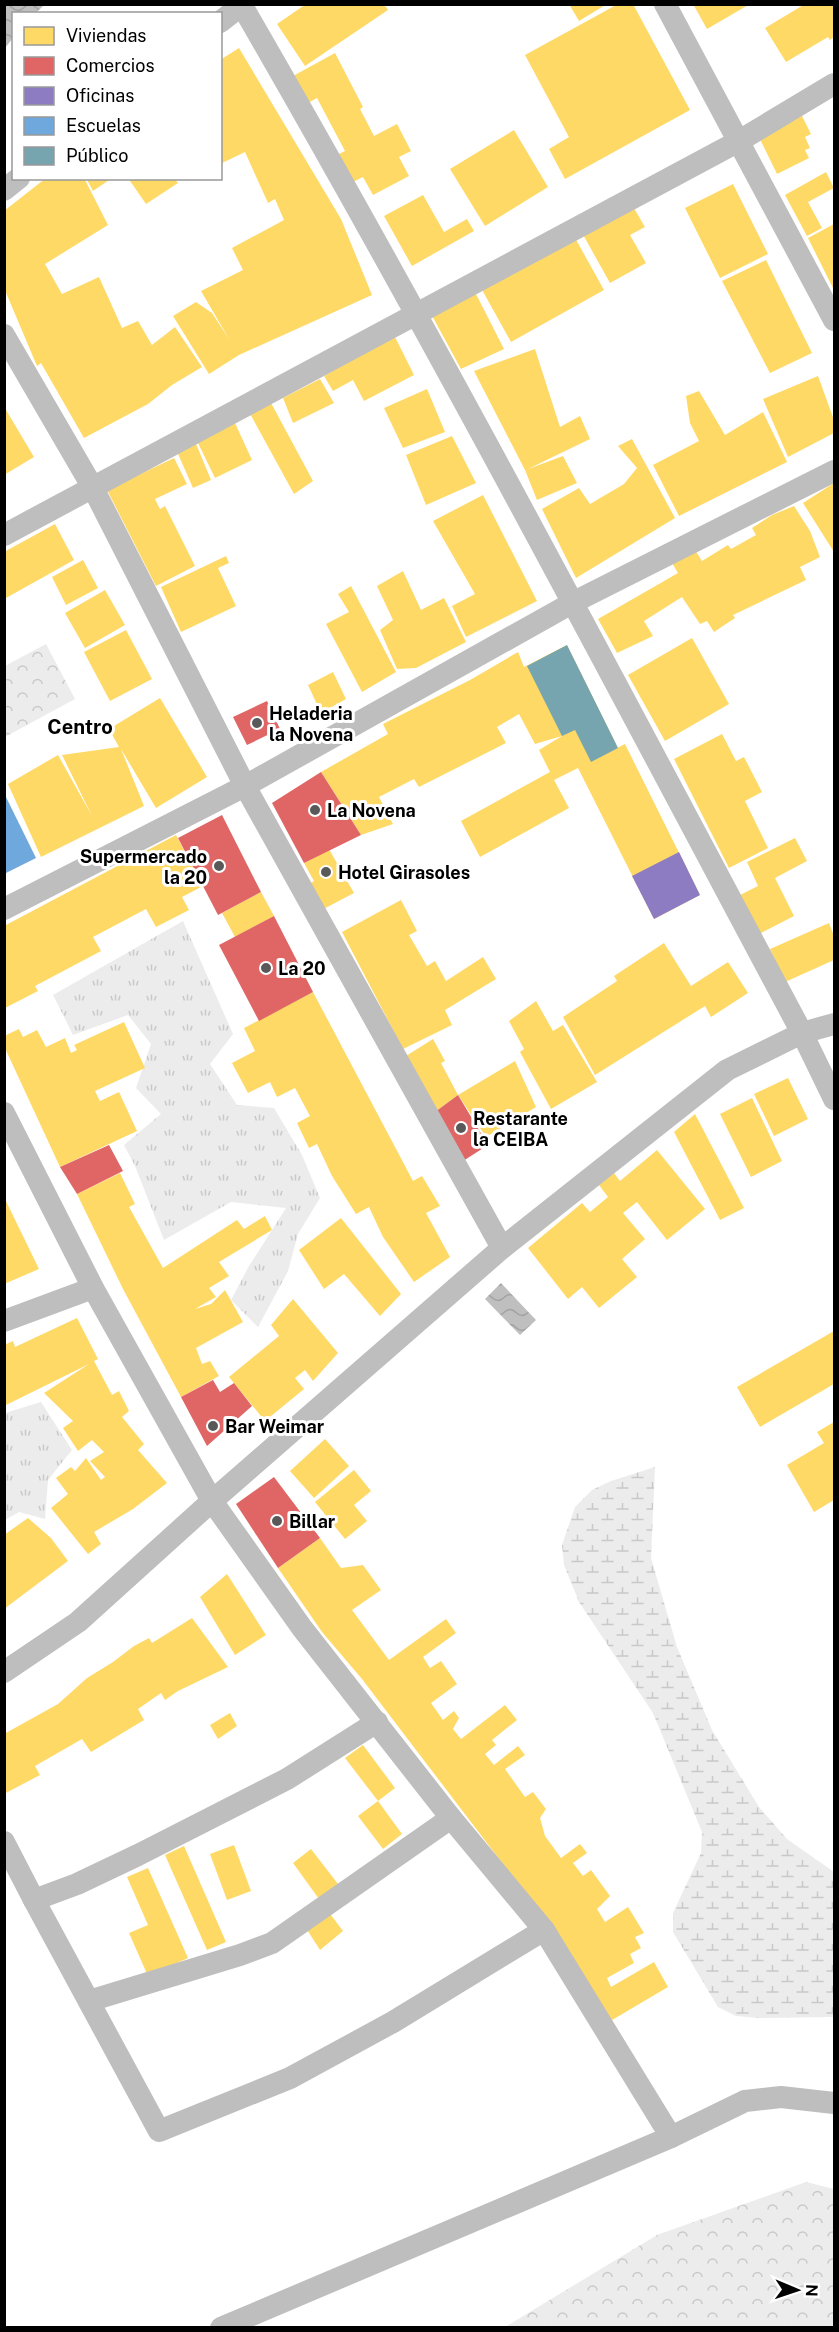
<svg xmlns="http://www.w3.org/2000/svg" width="839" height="2332" viewBox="0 0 839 2332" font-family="'Public Sans',sans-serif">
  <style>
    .grass { fill: url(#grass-tufts) }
    .forest { fill: url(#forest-crowns) }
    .wetland { fill: url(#wetland-marsh) }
    .water { fill: url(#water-waves) }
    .homes { fill: #ffd966 }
    .shops { fill: #e06666 }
    .offices { fill: #8e7cc3 }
    .schools { fill: #6fa8dc }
    .public { fill: #76a5af }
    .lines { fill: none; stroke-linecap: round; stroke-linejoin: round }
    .minor { stroke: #bebebe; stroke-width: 22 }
    .poi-dot { fill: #595959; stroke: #fff; stroke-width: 2 }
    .labels { text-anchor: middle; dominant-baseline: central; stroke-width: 6; stroke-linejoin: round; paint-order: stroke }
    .poi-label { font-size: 18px; font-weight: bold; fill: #000; stroke: #fff; text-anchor: start }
    .neighbourhood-label { font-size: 20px; font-weight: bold; fill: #000; stroke: #fff }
  </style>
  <defs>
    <pattern id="grass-tufts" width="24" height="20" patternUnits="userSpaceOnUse" patternTransform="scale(1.5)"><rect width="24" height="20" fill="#ececec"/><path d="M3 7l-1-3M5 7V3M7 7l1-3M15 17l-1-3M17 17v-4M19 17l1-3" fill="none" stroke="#c9c9c9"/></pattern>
    <pattern id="forest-crowns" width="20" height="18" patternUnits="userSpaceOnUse" patternTransform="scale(1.5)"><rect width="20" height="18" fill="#ececec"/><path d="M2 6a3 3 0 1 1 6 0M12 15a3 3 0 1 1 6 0" fill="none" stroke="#c9c9c9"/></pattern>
    <pattern id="wetland-marsh" width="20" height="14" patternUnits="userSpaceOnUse" patternTransform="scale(1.5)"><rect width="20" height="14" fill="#ececec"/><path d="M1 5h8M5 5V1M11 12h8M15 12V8" fill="none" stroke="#c9c9c9"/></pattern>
    <pattern id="water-waves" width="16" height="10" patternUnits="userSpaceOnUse" patternTransform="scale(1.5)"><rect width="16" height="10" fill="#bfbfbf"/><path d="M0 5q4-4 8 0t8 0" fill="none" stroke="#a2a2a2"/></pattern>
  </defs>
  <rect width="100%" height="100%" fill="#fff"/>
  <g class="grass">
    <polygon points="183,921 233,1034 210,1064 237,1105 274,1108 302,1155 320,1198 298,1234 288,1271 258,1327 231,1300 249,1266 286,1208 231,1202 164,1240 135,1166 124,1145 161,1114 136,1088 151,1044 128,1015 73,1035 53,995"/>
    <polygon points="41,1402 72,1450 48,1480 45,1519 19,1512 5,1520 5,1413"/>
  </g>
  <g class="forest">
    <polygon points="46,644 75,699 5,737 5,666"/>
    <polygon points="806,2182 834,2189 834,2327 505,2327 657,2235"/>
  </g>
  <polygon class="wetland" points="655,1467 651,1558 677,1647 712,1730 759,1807 787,1839 834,1872 834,2017 758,2018 736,2016 718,2007 673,1932 673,1913 701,1853 702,1832 653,1713 579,1602 564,1565 562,1545 575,1507 592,1490 611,1481"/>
  <g class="water">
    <polygon points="5,4 44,5 36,13 14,14 13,38 5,48"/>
    <polygon points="501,1283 536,1320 520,1335 485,1299"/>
  </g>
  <g class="homes">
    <polygon points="306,4 384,4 388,10 305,66 277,24"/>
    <polygon points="569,4 607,4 579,21"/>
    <polygon points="618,4 633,4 690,110 565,179 549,149 569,137 525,55"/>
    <polygon points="693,4 750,4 707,29"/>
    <polygon points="805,4 834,4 834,37 830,40 828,37 786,62 765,28"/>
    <polygon points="239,48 341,219 372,295 239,355 209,374 173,316 196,302 212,313 229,339 201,291 243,270 232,248 284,220 275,199 268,203 245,152 220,164 220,60"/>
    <polygon points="335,53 363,107 360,109 374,136 397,124 411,151 399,157 409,176 373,195 363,177 347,185 333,157 345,151 317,98 308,103 293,76"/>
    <polygon points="799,110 811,134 805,137 810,148 805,150 809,158 777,174 756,131"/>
    <polygon points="514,130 548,187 485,226 450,169"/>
    <polygon points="826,172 834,188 808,202 822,228 807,236 785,195"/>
    <polygon points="46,178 84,178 108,225 45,264 62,294 99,277 122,328 138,321 152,345 175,327 202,367 172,385 148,404 84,438 41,363 37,366 4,288 4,211"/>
    <polygon points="86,178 112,178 93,191"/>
    <polygon points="128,178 174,178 178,183 146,204"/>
    <polygon points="733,184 768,254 720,278 685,208"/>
    <polygon points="423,195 444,232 467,219 474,231 412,266 384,216"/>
    <polygon points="631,203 645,227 630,235 646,263 610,283 581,231"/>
    <polygon points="834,224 834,290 808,238"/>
    <polygon points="574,236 604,290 511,342 481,288"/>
    <polygon points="766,260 812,353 770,373 722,281"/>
    <polygon points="476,294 504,349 461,369 430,312"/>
    <polygon points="394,335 414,375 364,401 353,380 333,391 324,376"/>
    <polygon points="535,349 560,427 580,416 590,439 528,469 563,456 577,483 537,500 525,470 474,371"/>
    <polygon points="818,376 834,420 834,433 788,457 763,399"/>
    <polygon points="320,379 334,403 293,423 283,398"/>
    <polygon points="427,389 445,432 403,448 384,408"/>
    <polygon points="699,391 725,435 763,412 787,462 679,516 653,465 699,441 690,423 686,396"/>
    <polygon points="270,401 313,481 294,494 248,410"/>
    <polygon points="6,410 34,457 4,475 4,411"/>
    <polygon points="235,423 252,460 215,478 197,441"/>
    <polygon points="452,436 476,483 426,505 406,455"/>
    <polygon points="194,439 211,480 193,488 175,447"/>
    <polygon points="632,439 675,518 576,578 542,509 579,488 590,504 624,484 637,468 618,446"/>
    <polygon points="174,458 187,484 155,499 160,509 165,506 195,566 156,586 107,490"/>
    <polygon points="834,483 834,552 803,503"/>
    <polygon points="483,495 537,601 466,637 452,606 475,594 433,521"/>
    <polygon points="794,506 810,531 820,557 800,567 806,580 733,615 735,618 714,632 707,621 700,624 682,597 644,621 653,636 617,653 598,619 678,573 672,563 695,550 702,561 728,545 731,549 756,535 752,528 772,515"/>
    <polygon points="55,524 74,560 6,598 4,552"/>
    <polygon points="226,556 229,563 218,568 236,606 181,632 161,587"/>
    <polygon points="83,560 98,588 66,605 52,577"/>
    <polygon points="403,571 421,610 444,598 466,642 416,668 397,669 380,630 393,620 377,586"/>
    <polygon points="351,586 396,672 362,692 326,624 349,612 338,594"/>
    <polygon points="105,590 125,625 85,648 65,613"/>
    <polygon points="126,630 152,679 110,701 84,652"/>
    <polygon points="692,638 729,704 665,741 628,675"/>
    <polygon points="567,645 616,744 591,761 625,744 700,895 654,919 578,768 554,780 569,808 480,857 461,821 550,772 539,750 562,736 535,744 519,714 497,727 506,743 419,787 414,779 379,797 393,824 361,835 321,772 388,734 383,724 470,680 518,652 524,667"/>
    <polygon points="333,672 346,699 321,713 308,685"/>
    <polygon points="160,698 207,777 156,808 121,749 144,806 41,857 8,784 58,755 92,816 62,755 119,747 109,729"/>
    <polygon points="722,734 736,761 744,757 762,792 745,801 768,848 729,868 674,759"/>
    <polygon points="176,835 203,886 182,897 189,910 156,927 146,909 93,937 101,951 35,986 38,991 5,1008 4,926"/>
    <polygon points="795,838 807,861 775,878 794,916 759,934 740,895 758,886 747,862"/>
    <polygon points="329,849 354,893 316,913 303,888 314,881 304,863"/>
    <polygon points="261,892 274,916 235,937 222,913"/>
    <polygon points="401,900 417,931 409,935 427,966 435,961 446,981 483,957 496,979 445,1010 452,1025 403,1049 342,932"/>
    <polygon points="829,923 834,936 834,960 785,982 770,949"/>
    <polygon points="664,943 691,986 728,962 748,993 711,1017 705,1006 595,1075 563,1017 617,981 614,976"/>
    <polygon points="313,992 413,1181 422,1176 440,1206 426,1213 450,1257 414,1282 383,1237 369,1207 356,1214 332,1176 317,1144 309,1148 297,1123 310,1116 295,1088 277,1097 270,1082 248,1093 232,1063 255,1051 244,1028"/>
    <polygon points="536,1001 553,1031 563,1025 597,1082 551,1109 520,1052 524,1049 509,1021"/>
    <polygon points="124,1022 145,1068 95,1091 100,1101 119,1092 137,1131 60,1167 4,1046 4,1036 19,1029 23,1037 37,1030 46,1047 65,1038 71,1053 77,1050 74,1045"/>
    <polygon points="433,1039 445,1061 441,1063 458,1095 435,1112 406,1056"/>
    <polygon points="515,1061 536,1107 486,1137 458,1095"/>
    <polygon points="788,1078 808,1119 774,1136 754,1094"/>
    <polygon points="752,1098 782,1161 751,1177 720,1114"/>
    <polygon points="695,1114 744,1208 720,1220 674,1132"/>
    <polygon points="657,1150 705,1209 667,1240 637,1202 623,1213 645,1239 622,1259 637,1277 599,1308 582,1287 568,1299 528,1248 582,1203 590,1212 608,1197 599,1185 614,1173 620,1181"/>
    <polygon points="120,1173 135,1204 129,1207 163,1268 237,1220 244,1229 265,1216 272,1230 219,1262 229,1276 209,1288 216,1297 195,1309 211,1304 225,1290 243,1322 196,1348 202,1364 210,1361 219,1376 181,1397 123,1289 77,1194"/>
    <polygon points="4,1197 39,1269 4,1284"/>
    <polygon points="341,1218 401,1294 380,1316 344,1274 324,1289 299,1250"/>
    <polygon points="293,1299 338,1353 313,1381 305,1370 295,1378 304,1389 265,1421 229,1377 279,1336 271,1325"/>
    <polygon points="77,1318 98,1359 94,1361 112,1395 119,1391 129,1411 122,1417 144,1444 138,1450 167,1483 133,1509 94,1532 101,1544 88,1554 51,1508 68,1494 56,1478 71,1467 75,1471 86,1458 101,1480 105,1477 90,1461 104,1452 92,1440 78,1451 63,1428 73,1421 44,1393 89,1364 4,1406 4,1345 13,1341 15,1347"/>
    <polygon points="834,1331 834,1384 760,1427 737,1387"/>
    <polygon points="834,1422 834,1500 814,1512 787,1465 824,1443 817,1432"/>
    <polygon points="325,1439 349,1466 314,1498 290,1471"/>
    <polygon points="354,1470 371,1491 354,1505 367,1521 345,1539 315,1502"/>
    <polygon points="28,1518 51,1538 68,1561 4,1609 4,1535"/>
    <polygon points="320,1538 341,1568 363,1565 381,1590 352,1610 389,1660 446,1619 456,1633 423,1657 430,1668 441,1661 457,1684 431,1703 443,1720 454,1711 459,1718 453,1729 461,1739 505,1705 517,1720 492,1740 496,1745 485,1754 494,1765 518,1746 525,1755 505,1769 525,1797 533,1792 546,1809 540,1818 545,1836 561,1858 580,1844 587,1853 573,1863 583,1876 591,1870 610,1896 597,1909 605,1922 628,1907 644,1933 635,1937 641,1948 630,1954 634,1963 607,1978 611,1987 654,1962 668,1987 607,2023 557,1935 362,1679 322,1632 278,1568"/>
    <polygon points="227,1574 266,1635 235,1655 200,1597"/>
    <polygon points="192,1618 228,1667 178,1691 165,1700 161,1693 138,1709 144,1720 91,1752 82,1739 35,1766 40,1775 4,1794 4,1734 58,1704 87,1678 113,1662 134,1646 149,1638 152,1643"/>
    <polygon points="230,1713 237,1726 218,1739 210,1725"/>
    <polygon points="363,1745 395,1788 378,1801 345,1758"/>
    <polygon points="378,1801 402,1834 383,1849 358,1816"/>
    <polygon points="234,1845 251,1891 227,1900 210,1854"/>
    <polygon points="184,1846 226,1942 207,1950 165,1855"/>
    <polygon points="311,1849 338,1884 319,1899 293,1863"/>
    <polygon points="148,1868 188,1958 148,1976 129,1933 148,1925 127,1877"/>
    <polygon points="328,1911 343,1931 320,1950 304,1925"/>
  </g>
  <g class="shops">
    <polygon points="267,701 280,729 247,745 233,717"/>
    <polygon points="321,772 361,835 304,863 272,803"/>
    <polygon points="222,815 261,892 218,915 178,838"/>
    <polygon points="274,916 313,992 259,1021 219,945"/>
    <polygon points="458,1095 488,1145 460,1163 435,1112"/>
    <polygon points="109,1145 123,1171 77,1194 60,1167"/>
    <polygon points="213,1380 220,1392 234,1383 252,1406 207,1446 181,1397"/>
    <polygon points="274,1477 320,1538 278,1568 236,1504"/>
  </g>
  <polygon class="offices" points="679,852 700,895 654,919 632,876"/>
  <polygon class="schools" points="4,793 36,858 4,874"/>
  <polygon class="public" points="567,645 618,748 591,762 575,730 562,736 527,666"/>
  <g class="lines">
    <g class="minor">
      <path d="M241,4C437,342 618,688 802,1033L834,1099"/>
      <polyline points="665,4 834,320"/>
      <polyline points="220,22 243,4"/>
      <polyline points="4,190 19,178"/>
      <polyline points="4,335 93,488 245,786 502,1248"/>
      <polyline points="4,535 739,141 834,84"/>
      <polyline points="4,909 245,786 572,603 834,471"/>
      <polyline points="4,1113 93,1288 212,1501 302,1628 451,1818 544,1930 671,2137 221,2328"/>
      <polyline points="4,1321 93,1288"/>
      <polyline points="4,1672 78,1622 212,1501 502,1248 727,1070 802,1033 834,1024"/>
      <polyline points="4,1842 34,1900 159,2131 290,2078 393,2022 544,1930"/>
      <polyline points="34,1900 77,1884 138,1855 287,1779 377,1722"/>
      <polyline points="89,2001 240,1955 272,1943 451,1818"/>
      <polyline points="671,2137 745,2101 781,2097 834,2103"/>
    </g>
  </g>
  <g class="poi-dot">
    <circle cx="257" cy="723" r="6"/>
    <circle cx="315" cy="810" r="6"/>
    <circle cx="219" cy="866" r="6"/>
    <circle cx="326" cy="872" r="6"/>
    <circle cx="266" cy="968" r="6"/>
    <circle cx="461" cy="1128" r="6"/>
    <circle cx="213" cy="1426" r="6"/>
    <circle cx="277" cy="1521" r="6"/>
  </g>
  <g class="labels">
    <g class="poi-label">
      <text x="269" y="713">Heladeria<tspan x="269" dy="21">la Novena</tspan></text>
      <text x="327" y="810">La Novena</text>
      <text x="207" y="856" text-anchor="end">Supermercado<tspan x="207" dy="21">la 20</tspan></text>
      <text x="338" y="872">Hotel Girasoles</text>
      <text x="278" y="968">La 20</text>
      <text x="473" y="1118">Restarante<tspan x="473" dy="21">la CEIBA</tspan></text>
      <text x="225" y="1426">Bar Weimar</text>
      <text x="289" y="1521">Billar</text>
    </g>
    <g class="neighbourhood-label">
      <text x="80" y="727">Centro</text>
    </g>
  </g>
  <rect width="839" height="2332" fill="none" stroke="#000000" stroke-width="12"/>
  <rect x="12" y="12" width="210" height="168" fill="#ffffff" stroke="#999999" stroke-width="1.5"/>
  <rect x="24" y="27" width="30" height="18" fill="#ffd966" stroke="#999999" stroke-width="1.5"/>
  <text x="66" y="42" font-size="18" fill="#000000">Viviendas</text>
  <rect x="24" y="57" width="30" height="18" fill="#e06666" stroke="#999999" stroke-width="1.5"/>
  <text x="66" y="72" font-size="18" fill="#000000">Comercios</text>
  <rect x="24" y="87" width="30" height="18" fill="#8e7cc3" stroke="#999999" stroke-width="1.5"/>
  <text x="66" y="102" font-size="18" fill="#000000">Oficinas</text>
  <rect x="24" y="117" width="30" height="18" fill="#6fa8dc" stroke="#999999" stroke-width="1.5"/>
  <text x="66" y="132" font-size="18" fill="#000000">Escuelas</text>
  <rect x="24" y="147" width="30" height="18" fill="#76a5af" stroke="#999999" stroke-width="1.5"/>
  <text x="66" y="162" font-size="18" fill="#000000">Público</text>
  <g transform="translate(797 2290) rotate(92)" stroke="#ffffff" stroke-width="4.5" paint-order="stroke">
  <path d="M0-4.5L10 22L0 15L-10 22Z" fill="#000000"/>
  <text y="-9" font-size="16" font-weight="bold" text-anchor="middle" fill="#000000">N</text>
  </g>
</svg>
